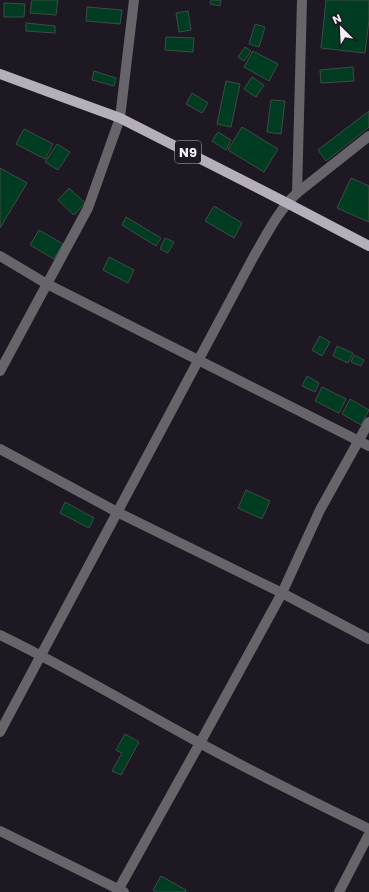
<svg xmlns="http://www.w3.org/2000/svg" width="369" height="892" viewBox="0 0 369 892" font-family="Poppins,sans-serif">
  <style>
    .building { fill: #003c21; stroke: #3f4c44 }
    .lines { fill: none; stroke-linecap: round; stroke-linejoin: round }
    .minor { stroke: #67646a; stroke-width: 10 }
    .major { stroke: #b5aebb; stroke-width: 10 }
    .labels { text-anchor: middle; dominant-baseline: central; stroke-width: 4; stroke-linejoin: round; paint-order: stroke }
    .shield { fill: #1e1823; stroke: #b3aeb7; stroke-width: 1 }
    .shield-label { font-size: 13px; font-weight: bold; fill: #f3eff7 }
  </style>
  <rect width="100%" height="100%" fill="#1e1823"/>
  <g class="building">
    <polygon points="32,0 58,0 56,15 30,13"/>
    <polygon points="211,0 221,0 220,6 210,4"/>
    <polygon points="326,0 369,0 369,20 365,53 321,48"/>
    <polygon points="4,3 25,4 24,17 4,17"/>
    <polygon points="87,7 122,10 120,24 86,21"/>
    <polygon points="188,11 191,30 179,32 176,13"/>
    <polygon points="26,23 55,26 55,33 26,31"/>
    <polygon points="255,24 265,27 259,47 249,44"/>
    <polygon points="166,37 194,38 193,52 165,50"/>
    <polygon points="245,47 251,51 244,61 238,57"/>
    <polygon points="253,51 278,64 269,81 244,67"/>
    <polygon points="353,67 354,81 321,83 320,70"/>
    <polygon points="94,71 116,78 114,86 92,80"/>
    <polygon points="252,77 264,85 256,97 244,89"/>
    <polygon points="226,81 240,84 231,127 217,124"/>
    <polygon points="192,93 208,103 202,113 186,104"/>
    <polygon points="271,100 285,101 281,134 267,132"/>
    <polygon points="369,111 369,127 326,161 318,150"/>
    <polygon points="242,127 278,149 264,172 228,150"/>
    <polygon points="24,129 53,144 45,159 16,144"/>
    <polygon points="218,132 231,140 226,150 212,141"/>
    <polygon points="57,144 70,152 58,170 45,162"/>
    <polygon points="0,168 27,183 0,228"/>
    <polygon points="351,178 369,186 369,222 337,208"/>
    <polygon points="69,188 85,203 74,215 58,200"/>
    <polygon points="214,206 242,223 234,238 205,221"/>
    <polygon points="126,217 161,238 156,246 122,225"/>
    <polygon points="39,230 63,244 54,259 30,245"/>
    <polygon points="165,238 174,242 168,253 160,249"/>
    <polygon points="109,257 134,270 128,283 103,270"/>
    <polygon points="320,336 330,342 322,356 312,350"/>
    <polygon points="337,346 353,353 348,363 333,356"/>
    <polygon points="354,355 364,360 361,366 351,362"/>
    <polygon points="307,376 319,383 315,392 302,386"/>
    <polygon points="322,387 346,399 339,413 315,401"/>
    <polygon points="350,399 369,410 361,425 342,414"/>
    <polygon points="246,490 270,501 262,519 238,508"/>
    <polygon points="65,502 94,518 89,528 60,513"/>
    <polygon points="125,734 139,742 121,775 112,771 122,753 116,750"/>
    <polygon points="161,876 186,890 185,892 156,892 153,890"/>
  </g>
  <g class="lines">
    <g class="minor">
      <polyline points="297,193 302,0"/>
      <polyline points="0,256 47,284 369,446"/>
      <polyline points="0,371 88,208 120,118 134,0"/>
      <polyline points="0,449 117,512 282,593 369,639"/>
      <path d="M0,635C68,668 132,706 198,742C254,773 312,801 369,829"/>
      <path d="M0,732L254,256C267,234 278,211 297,193L369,136"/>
      <polyline points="0,831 124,892"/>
      <polyline points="117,892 200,743 282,593 320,510 369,422"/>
      <polyline points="339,892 369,834"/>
    </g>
    <polyline class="major" points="0,74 68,99 120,118 287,203 369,246"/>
  </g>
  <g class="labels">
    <rect class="shield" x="175" y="141" width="26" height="22" rx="3"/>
    <g class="shield-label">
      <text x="188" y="152">N9</text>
    </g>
  </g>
  <g transform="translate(341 28) rotate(336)" stroke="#1e1823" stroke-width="3" paint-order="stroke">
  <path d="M0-3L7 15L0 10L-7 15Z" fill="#f3eff7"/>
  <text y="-6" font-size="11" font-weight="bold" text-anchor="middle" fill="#f3eff7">N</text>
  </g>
</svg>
